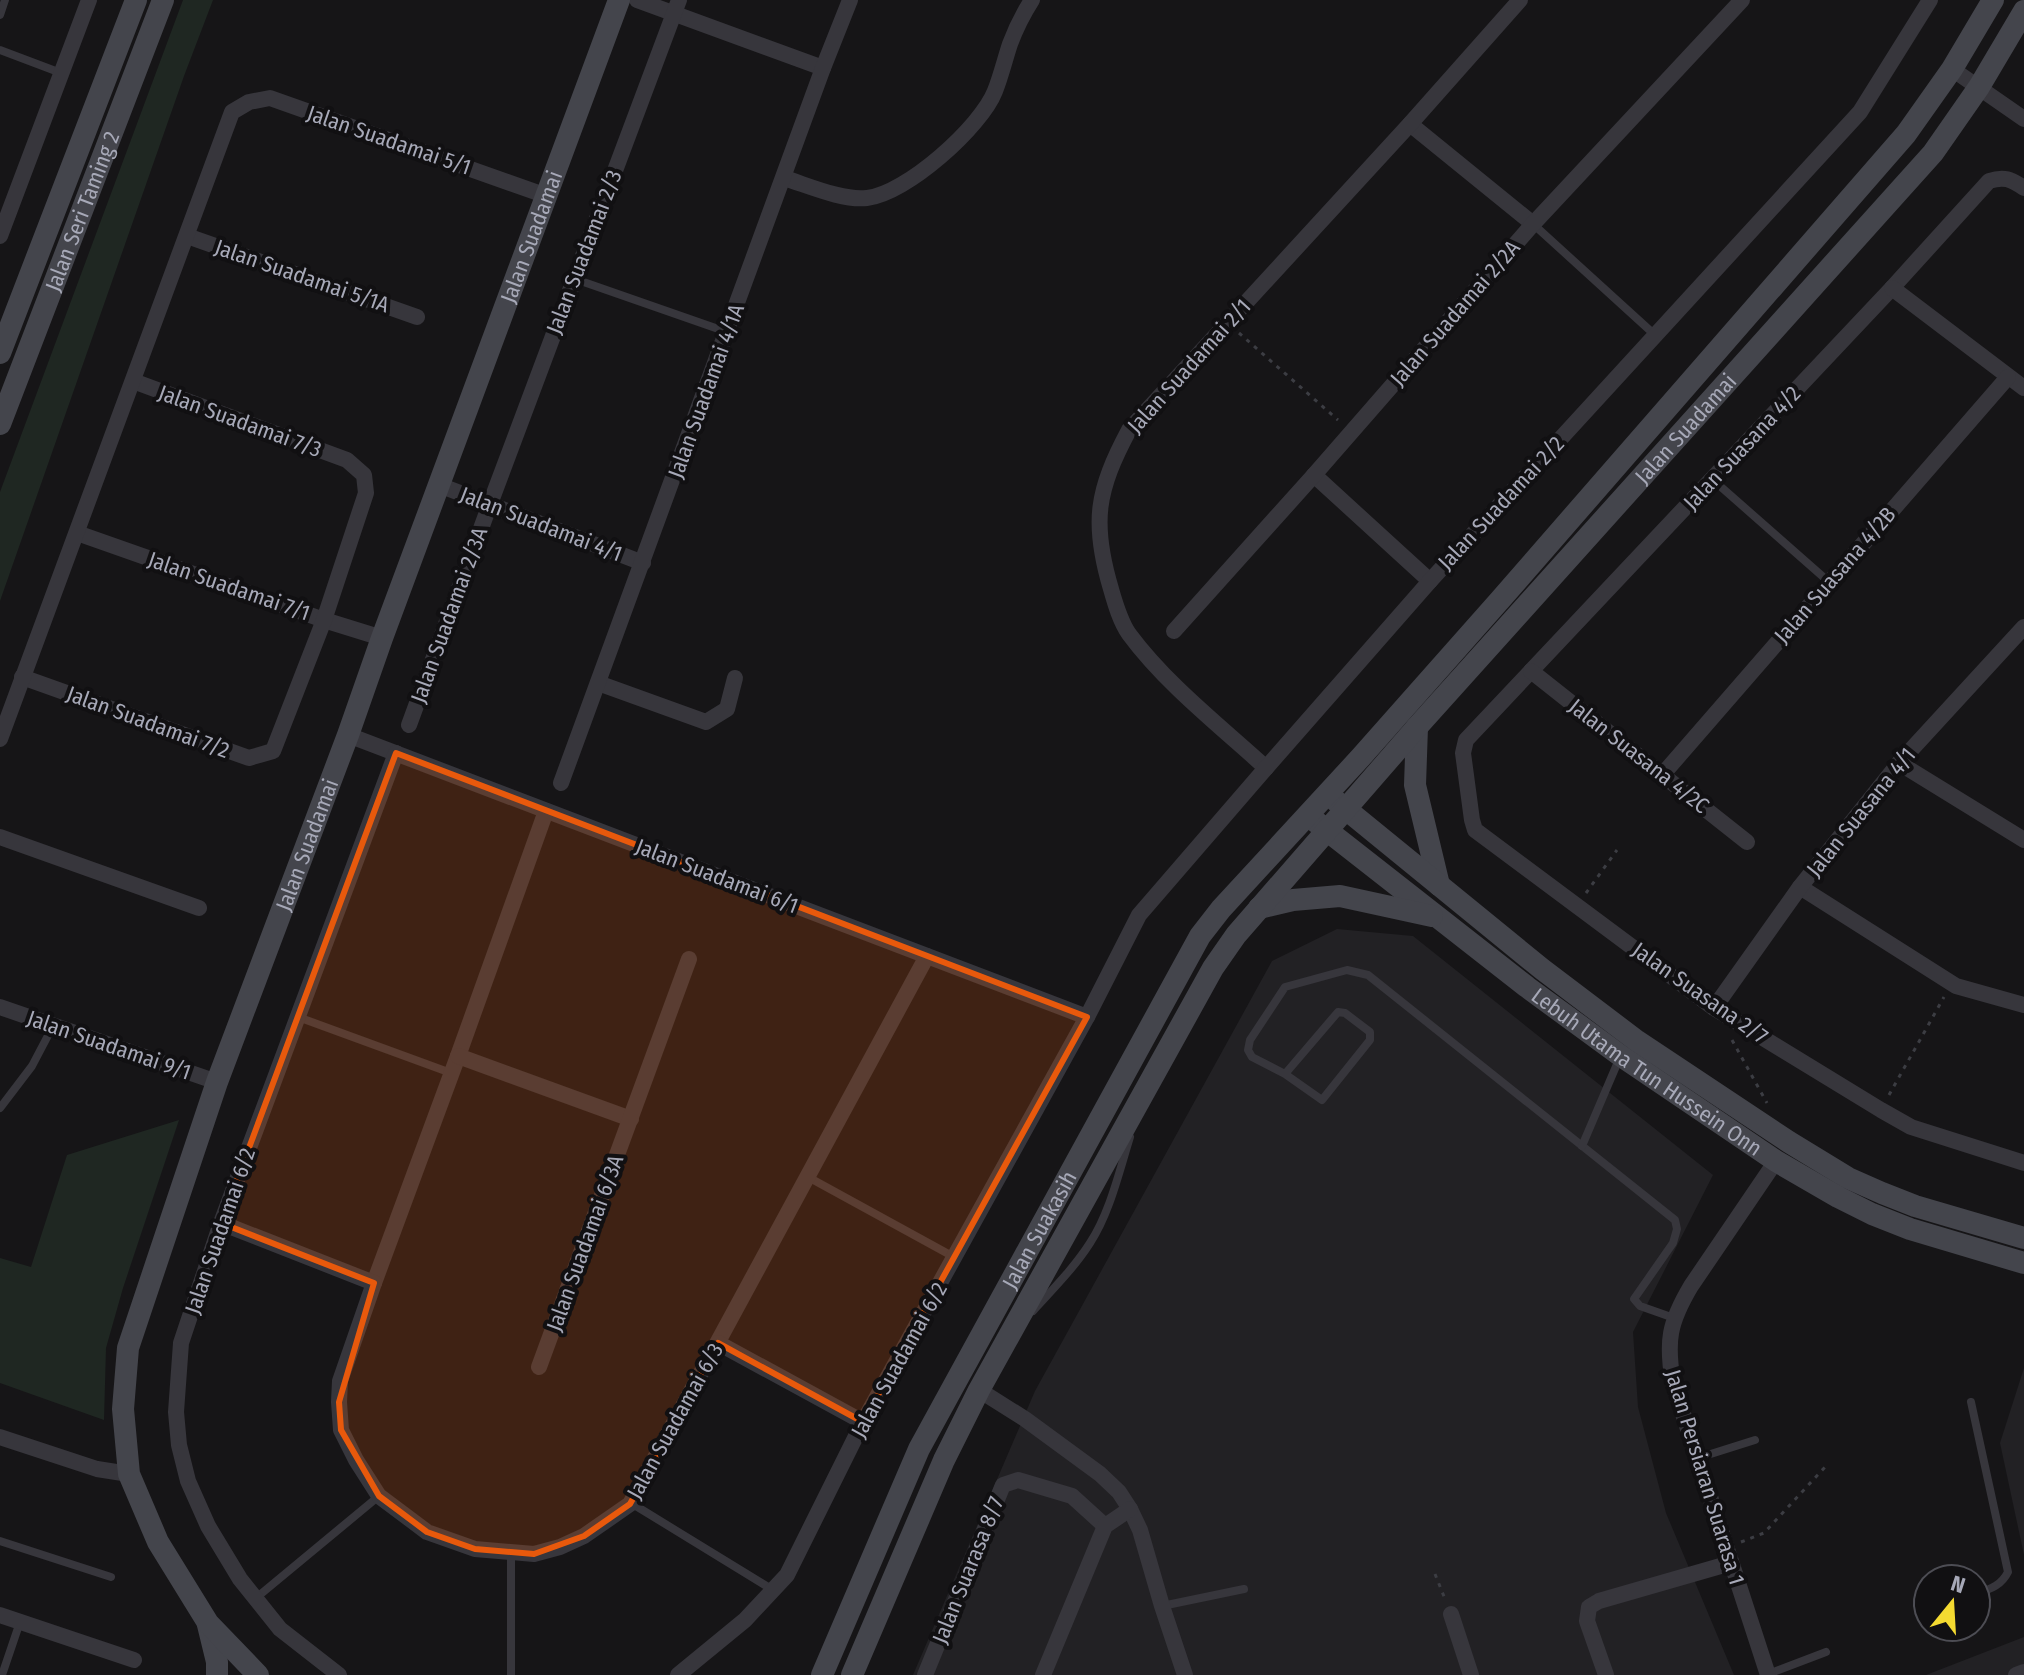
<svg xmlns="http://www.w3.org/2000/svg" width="2024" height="1675" viewBox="0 0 2024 1675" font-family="'Fira Sans Condensed',sans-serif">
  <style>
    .built { fill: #222124 }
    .green { fill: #1f2722 }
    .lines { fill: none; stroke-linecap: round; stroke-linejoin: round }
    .path { stroke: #3c3d43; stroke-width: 3; stroke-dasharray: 4 6; stroke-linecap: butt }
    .lane { stroke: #37363c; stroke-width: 8 }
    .street { stroke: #37363c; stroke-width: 16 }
    .secondary { stroke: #44454c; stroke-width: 22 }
    .marked { fill: #e8590c; fill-opacity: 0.2; stroke: #e8590c; stroke-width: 6; stroke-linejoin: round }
    .labels { text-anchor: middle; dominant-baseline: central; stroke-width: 8; stroke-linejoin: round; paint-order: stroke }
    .street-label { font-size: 22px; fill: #a7a9b8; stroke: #111012 }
  </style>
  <rect width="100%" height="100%" fill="#161517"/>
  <g class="built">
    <polygon points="1337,929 1413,936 1713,1175 1633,1332 1638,1407 1666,1513 1734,1675 913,1675 1035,1391 1272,961"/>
    <polygon points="2024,1368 2024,1555 2000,1443"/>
    <polygon points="2024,1637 2024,1675 1926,1675"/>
  </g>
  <g class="green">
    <polygon points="183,0 213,0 184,76 0,601 0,492"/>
    <polygon points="179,1120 123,1288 106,1348 104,1420 0,1383 0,1258 31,1267 67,1155"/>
  </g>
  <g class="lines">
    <g class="path">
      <polyline points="1239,333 1338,420"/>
      <polyline points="1586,893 1617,850"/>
      <polyline points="1732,1040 1767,1103"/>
      <polyline points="1889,1095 1944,997"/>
      <polyline points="1741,1542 1764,1533 1826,1466"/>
      <polyline points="1435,1574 1445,1599"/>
    </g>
    <g class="lane">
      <polyline points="0,15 5,0"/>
      <polyline points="0,50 61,73"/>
      <polyline points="1533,224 1655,335"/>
      <polyline points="575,279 727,332"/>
      <polyline points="1712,479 1829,582"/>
      <polyline points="298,1017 451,1073"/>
      <polyline points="1285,1074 1338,1012 1345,1013 1370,1032 1370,1040 1322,1100 1285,1074 1252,1057 1248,1050 1250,1040 1285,987 1347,970 1368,975 1675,1220 1677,1229 1673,1243 1634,1299 1640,1306 1674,1318"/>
      <polyline points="0,1108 32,1066 53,1026"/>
      <polyline points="1582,1146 1620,1057"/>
      <polyline points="808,1177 954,1257"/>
      <path d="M1033,1311C1053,1289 1074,1268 1090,1243C1110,1212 1119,1172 1130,1137"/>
      <path d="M1971,1402L2008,1572C2001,1586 1990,1589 1976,1594"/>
      <polyline points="1698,1458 1755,1440"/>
      <polyline points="631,1503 773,1590"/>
      <polyline points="0,1541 111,1577"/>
      <polyline points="511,1553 511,1675"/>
      <polyline points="256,1598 379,1496"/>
      <polyline points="1162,1606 1244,1589"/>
      <polyline points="1768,1674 1826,1652"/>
      <polyline points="2,1675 20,1622"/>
    </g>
    <g class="street">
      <polyline points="637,0 823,68"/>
      <polyline points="1952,69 2024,119"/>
      <polyline points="1410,124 1533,224"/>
      <path d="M784,178C807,185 843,201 867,198C906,194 981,127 995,91C1001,76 1005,59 1010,44C1016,28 1023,14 1032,0"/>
      <path d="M2024,188C2011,179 2004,176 1989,181L1892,288L1466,740L1463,753L1472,820L1475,830L1714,1008L1881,1110L1911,1127L2024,1163"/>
      <polyline points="0,236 89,0"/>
      <polyline points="187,236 417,317"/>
      <polyline points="1892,288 2024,388"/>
      <polyline points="1314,475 1430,581"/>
      <polyline points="439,485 643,563"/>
      <polyline points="77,533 324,620 382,638"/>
      <polyline points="1174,631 1314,475 1533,224 1742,0"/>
      <polyline points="1531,671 1747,842"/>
      <polyline points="22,677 249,758 273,751 324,620 366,493 364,475 347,460 133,381"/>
      <polyline points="598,683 706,722 727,709 735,678"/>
      <polyline points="409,725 490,504 679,0"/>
      <polyline points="348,735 1087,1017"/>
      <polyline points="0,739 232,112 249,102 270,98 547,196"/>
      <polyline points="1899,763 2024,840"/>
      <path d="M1266,768C1220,726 1166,684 1129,634C1120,621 1115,603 1111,589C1091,522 1097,490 1129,430L1410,124L1520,0"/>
      <polyline points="1663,774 2008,377"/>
      <polyline points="561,783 823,68 850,0"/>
      <polyline points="546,811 458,1056 374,1283 340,1381 339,1402 341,1430 356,1460 379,1496 427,1532 475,1549 534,1554 560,1547 584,1536 630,1504 927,956"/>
      <polyline points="0,837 199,908"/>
      <polyline points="1800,887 1956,986 2024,1005"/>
      <polyline points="0,1007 217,1082"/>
      <polyline points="1714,1008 1800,887 1899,763 2024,627"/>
      <polyline points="458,1056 631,1119"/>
      <polyline points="221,1223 374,1283"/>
      <polyline points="718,1343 863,1422"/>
      <polyline points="539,1367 689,959"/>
      <polyline points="979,1390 1025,1419 1100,1474 1119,1492 1130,1509 1140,1530 1162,1606 1185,1675"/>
      <polyline points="0,1437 97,1469 129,1474"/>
      <polyline points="1451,1614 1471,1675"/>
      <polyline points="0,1615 134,1660"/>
      <polyline points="339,1675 280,1629 240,1579 208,1526 188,1481 179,1445 176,1412 181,1343 221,1223 396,753"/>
      <polyline points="678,1675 745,1620 787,1575 863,1422 1087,1017 1139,915 1266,768 1430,581 1860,112 1930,0"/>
      <polyline points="925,1675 1003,1485 1018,1480 1072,1496 1105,1526"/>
      <polyline points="1043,1675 1105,1526 1130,1509"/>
      <polyline points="1606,1675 1587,1621 1589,1607 1599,1601 1731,1563"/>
      <path d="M1768,1675L1673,1383C1666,1341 1669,1323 1691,1286L1776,1161"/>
      <polyline points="2016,1675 2024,1672"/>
    </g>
    <g class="secondary">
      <polyline points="0,353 136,0"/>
      <path id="s1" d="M0,424L163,0"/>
      <polyline points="1417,727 1415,785 1439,885"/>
      <polyline points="1336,801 1542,969 1637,1041 1789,1142 1848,1178 1882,1193 1915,1206 2024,1238"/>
      <path id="s2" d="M1315,821L1527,987L1621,1056L1776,1161L1838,1197L1872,1214L1910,1229L2024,1263"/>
      <polyline points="1259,908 1293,900 1340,896 1432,916"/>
      <polyline points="208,1625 217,1662 217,1675"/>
      <path id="s3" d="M258,1675L208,1623L158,1542L129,1474L123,1409L128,1348L217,1082L348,735L382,638L619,0"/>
      <path id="s4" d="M822,1675L919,1449L1200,936L1221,909L1361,757L1500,600L1906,134L1952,69L1993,0"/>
      <path id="s5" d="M852,1675L944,1460L979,1390L1213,968L1236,935L1417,727L1933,153L1979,87L2024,11"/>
    </g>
  </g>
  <path class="marked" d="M396,753L1087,1017L863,1422L718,1343L630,1504L584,1536L534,1554L475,1549L427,1532L379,1496L341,1430L339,1402L374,1283L221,1223Z"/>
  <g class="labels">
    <g class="street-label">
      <text transform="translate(389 140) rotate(19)">Jalan Suadamai 5/1</text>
      <text stroke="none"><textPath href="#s1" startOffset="228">Jalan Seri Taming 2</textPath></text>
      <text stroke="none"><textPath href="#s3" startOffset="1550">Jalan Suadamai</textPath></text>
      <text transform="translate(584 252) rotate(-69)">Jalan Suadamai 2/3</text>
      <text transform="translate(302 276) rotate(19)">Jalan Suadamai 5/1A</text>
      <text transform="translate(1455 313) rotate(-49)">Jalan Suadamai 2/2A</text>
      <text transform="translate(1189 366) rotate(-48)">Jalan Suadamai 2/1</text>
      <text transform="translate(706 391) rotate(-70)">Jalan Suadamai 4/1A</text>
      <text transform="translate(240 421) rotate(20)">Jalan Suadamai 7/3</text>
      <text stroke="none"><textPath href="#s5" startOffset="1512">Jalan Suadamai</textPath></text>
      <text transform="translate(1742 448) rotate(-47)">Jalan Suasana 4/2</text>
      <text transform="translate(1501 503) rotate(-47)">Jalan Suadamai 2/2</text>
      <text transform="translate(541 524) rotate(21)">Jalan Suadamai 4/1</text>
      <text transform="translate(1835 575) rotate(-49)">Jalan Suasana 4/2B</text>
      <text transform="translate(229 586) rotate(19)">Jalan Suadamai 7/1</text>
      <text transform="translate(449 615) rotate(-70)">Jalan Suadamai 2/3A</text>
      <text transform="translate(148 722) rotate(20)">Jalan Suadamai 7/2</text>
      <text transform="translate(1639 756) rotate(38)">Jalan Suasana 4/2C</text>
      <text transform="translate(1861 812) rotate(-51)">Jalan Suasana 4/1</text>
      <text stroke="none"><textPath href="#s3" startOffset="902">Jalan Suadamai</textPath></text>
      <text transform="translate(717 876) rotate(21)">Jalan Suadamai 6/1</text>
      <text transform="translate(1700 993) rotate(35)">Jalan Suasana 2/7</text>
      <text transform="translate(109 1045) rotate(19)">Jalan Suadamai 9/1</text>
      <text stroke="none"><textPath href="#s2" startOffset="416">Lebuh Utama Tun Hussein Onn</textPath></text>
      <text stroke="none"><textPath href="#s4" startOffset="496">Jalan Suakasih</textPath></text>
      <text transform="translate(220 1231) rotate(-71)">Jalan Suadamai 6/2</text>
      <text transform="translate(585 1243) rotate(-70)">Jalan Suadamai 6/3A</text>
      <text transform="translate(899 1360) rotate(-61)">Jalan Suadamai 6/2</text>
      <text transform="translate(675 1421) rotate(-61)">Jalan Suadamai 6/3</text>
      <text transform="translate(1705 1477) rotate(73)">Jalan Persiaran Suarasa 1</text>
      <text transform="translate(968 1570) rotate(-68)">Jalan Suarasa 8/7</text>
    </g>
  </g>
  <g transform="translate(1952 1603) rotate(18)"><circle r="38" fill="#111012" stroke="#4d4d54" stroke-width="2"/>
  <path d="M0-6L14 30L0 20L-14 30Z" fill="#f4da31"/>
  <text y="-12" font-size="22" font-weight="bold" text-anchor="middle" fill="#a7a9b8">N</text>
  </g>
</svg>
